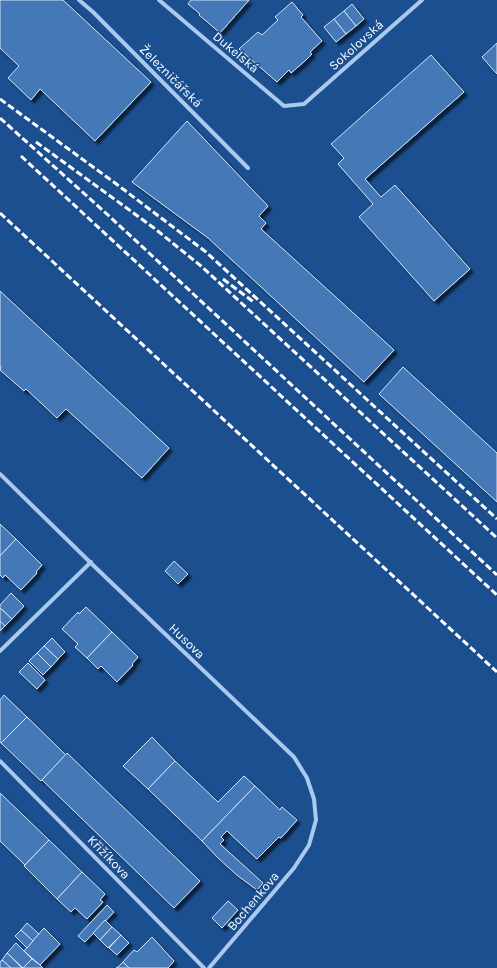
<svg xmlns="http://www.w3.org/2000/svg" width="497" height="968" viewBox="0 0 497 968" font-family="Karla,sans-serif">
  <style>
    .building { fill: #4478b7; stroke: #cfe3fa; filter: url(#shadow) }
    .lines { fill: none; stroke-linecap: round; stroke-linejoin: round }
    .street { stroke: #a9c9ee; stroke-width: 4 }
    .rail { stroke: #fff; stroke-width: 3; stroke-dasharray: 7 3; stroke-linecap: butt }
    .labels { text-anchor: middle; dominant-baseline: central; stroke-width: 3; stroke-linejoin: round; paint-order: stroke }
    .street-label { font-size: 13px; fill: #fff; stroke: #1b4f8f }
  </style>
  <defs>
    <filter id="shadow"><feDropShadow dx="3.5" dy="3.5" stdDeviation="1" flood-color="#0009"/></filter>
  </defs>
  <rect width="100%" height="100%" fill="#1b4f8f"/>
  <g class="building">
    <polygon points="0,0 63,0 151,82 95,141 40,89 31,100 8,78 19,66 0,48"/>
    <polygon points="191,0 249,0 220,33 199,15 200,14 188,4"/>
    <polygon points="292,2 303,15 301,17 322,41 310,52 312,54 305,61 291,73 289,70 277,82 239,49 258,32 262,35 278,20 275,17"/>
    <polygon points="352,4 364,19 356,26 344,11"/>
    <polygon points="344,11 356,26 346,34 334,19"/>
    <polygon points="334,19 346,34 336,42 324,27"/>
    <polygon points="497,43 497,74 482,57"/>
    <polygon points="431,55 464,92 365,179 381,197 395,185 470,269 434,301 359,217 373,204 338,164 344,158 331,144"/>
    <polygon points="187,121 268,206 259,216 266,223 261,229 394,350 364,382 208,238 132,182"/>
    <polygon points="0,291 169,448 142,478 66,409 57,418 26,389 24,391 0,370 1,367 0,366"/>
    <polygon points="403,367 497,453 497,502 379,394"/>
    <polygon points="0,524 16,539 0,556"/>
    <polygon points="16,539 42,565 36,572 37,573 21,590 5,575 3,578 0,575 0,556"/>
    <polygon points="174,561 188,574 178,584 165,571"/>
    <polygon points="11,593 24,606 12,619 0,608 0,605"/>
    <polygon points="86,607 112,632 87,658 75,647 78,644 62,629 78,612 79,614"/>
    <polygon points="0,608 12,619 5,626 0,621"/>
    <polygon points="0,621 5,626 0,631"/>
    <polygon points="112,632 138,657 132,664 133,665 117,682 101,666 98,669 87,658"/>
    <polygon points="52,638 65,652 58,659 44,646"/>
    <polygon points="44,646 58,659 51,667 37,653"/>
    <polygon points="37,653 51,667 43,675 29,661"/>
    <polygon points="28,663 45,680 37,689 19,672"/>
    <polygon points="4,695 27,717 1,743 0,742 0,700"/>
    <polygon points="27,717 66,755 41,781 1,743"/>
    <polygon points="152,737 175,761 148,789 123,766"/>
    <polygon points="67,753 200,881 174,908 42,780"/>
    <polygon points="175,761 218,802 244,776 255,786 202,841 148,789"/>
    <polygon points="255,786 280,810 282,807 297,820 281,838 279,837 257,859 227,831 221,837 224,840 220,844 263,883 257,890 238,876 218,858 202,841"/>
    <polygon points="0,793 49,840 25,865 0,841"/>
    <polygon points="49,840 82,872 57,899 24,866"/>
    <polygon points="82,872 105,894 100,900 103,902 87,919 75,908 71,912 57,899"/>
    <polygon points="228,901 238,910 222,928 212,918"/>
    <polygon points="107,905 114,912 85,942 78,936"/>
    <polygon points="105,920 112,927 100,940 93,933"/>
    <polygon points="27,923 39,934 33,941 21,930"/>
    <polygon points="112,927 121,935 108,948 100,940"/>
    <polygon points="44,928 60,944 40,965 24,951"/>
    <polygon points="21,930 33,941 27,948 15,936"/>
    <polygon points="121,935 129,943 117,955 109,948"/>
    <polygon points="152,937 174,961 168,968 129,968 123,962 134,950 137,952"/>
    <polygon points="16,943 32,959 23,968 7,953"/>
    <polygon points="7,953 22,968 11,968 2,960"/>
    <polygon points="32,959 40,965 43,968 23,968"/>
    <polygon points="2,960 11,968 0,968 0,962"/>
    <polygon points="123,962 129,968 116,968 118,967"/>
  </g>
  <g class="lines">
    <g class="street">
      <polyline points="79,0 93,12 248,168"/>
      <polyline points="159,0 284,106 304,104 422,0"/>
      <polyline points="0,474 96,568 294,757 307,778 314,799 316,820 309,845 294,868 209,968"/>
      <polyline points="0,651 91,562"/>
      <polyline points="0,761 204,968"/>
    </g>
    <g class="rail">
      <polyline points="0,99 115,183 206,252 497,519"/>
      <polyline points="0,118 108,215 497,575"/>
      <polyline points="36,142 154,228 201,266 497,538"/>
      <polyline points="21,156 497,595"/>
      <polyline points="0,213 497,672"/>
      <polyline points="223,279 255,303"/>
    </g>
  </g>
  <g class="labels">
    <g class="street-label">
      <text transform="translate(356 45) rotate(-42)">Sokolovská</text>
      <text transform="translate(236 52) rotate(40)">Dukelská</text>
      <text transform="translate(171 76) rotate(45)">Železničářská</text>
      <text transform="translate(187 641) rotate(44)">Husova</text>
      <text transform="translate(109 857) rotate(46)">Křižíkova</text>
      <text transform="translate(253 901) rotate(-50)">Bochenkova</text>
    </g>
  </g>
</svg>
